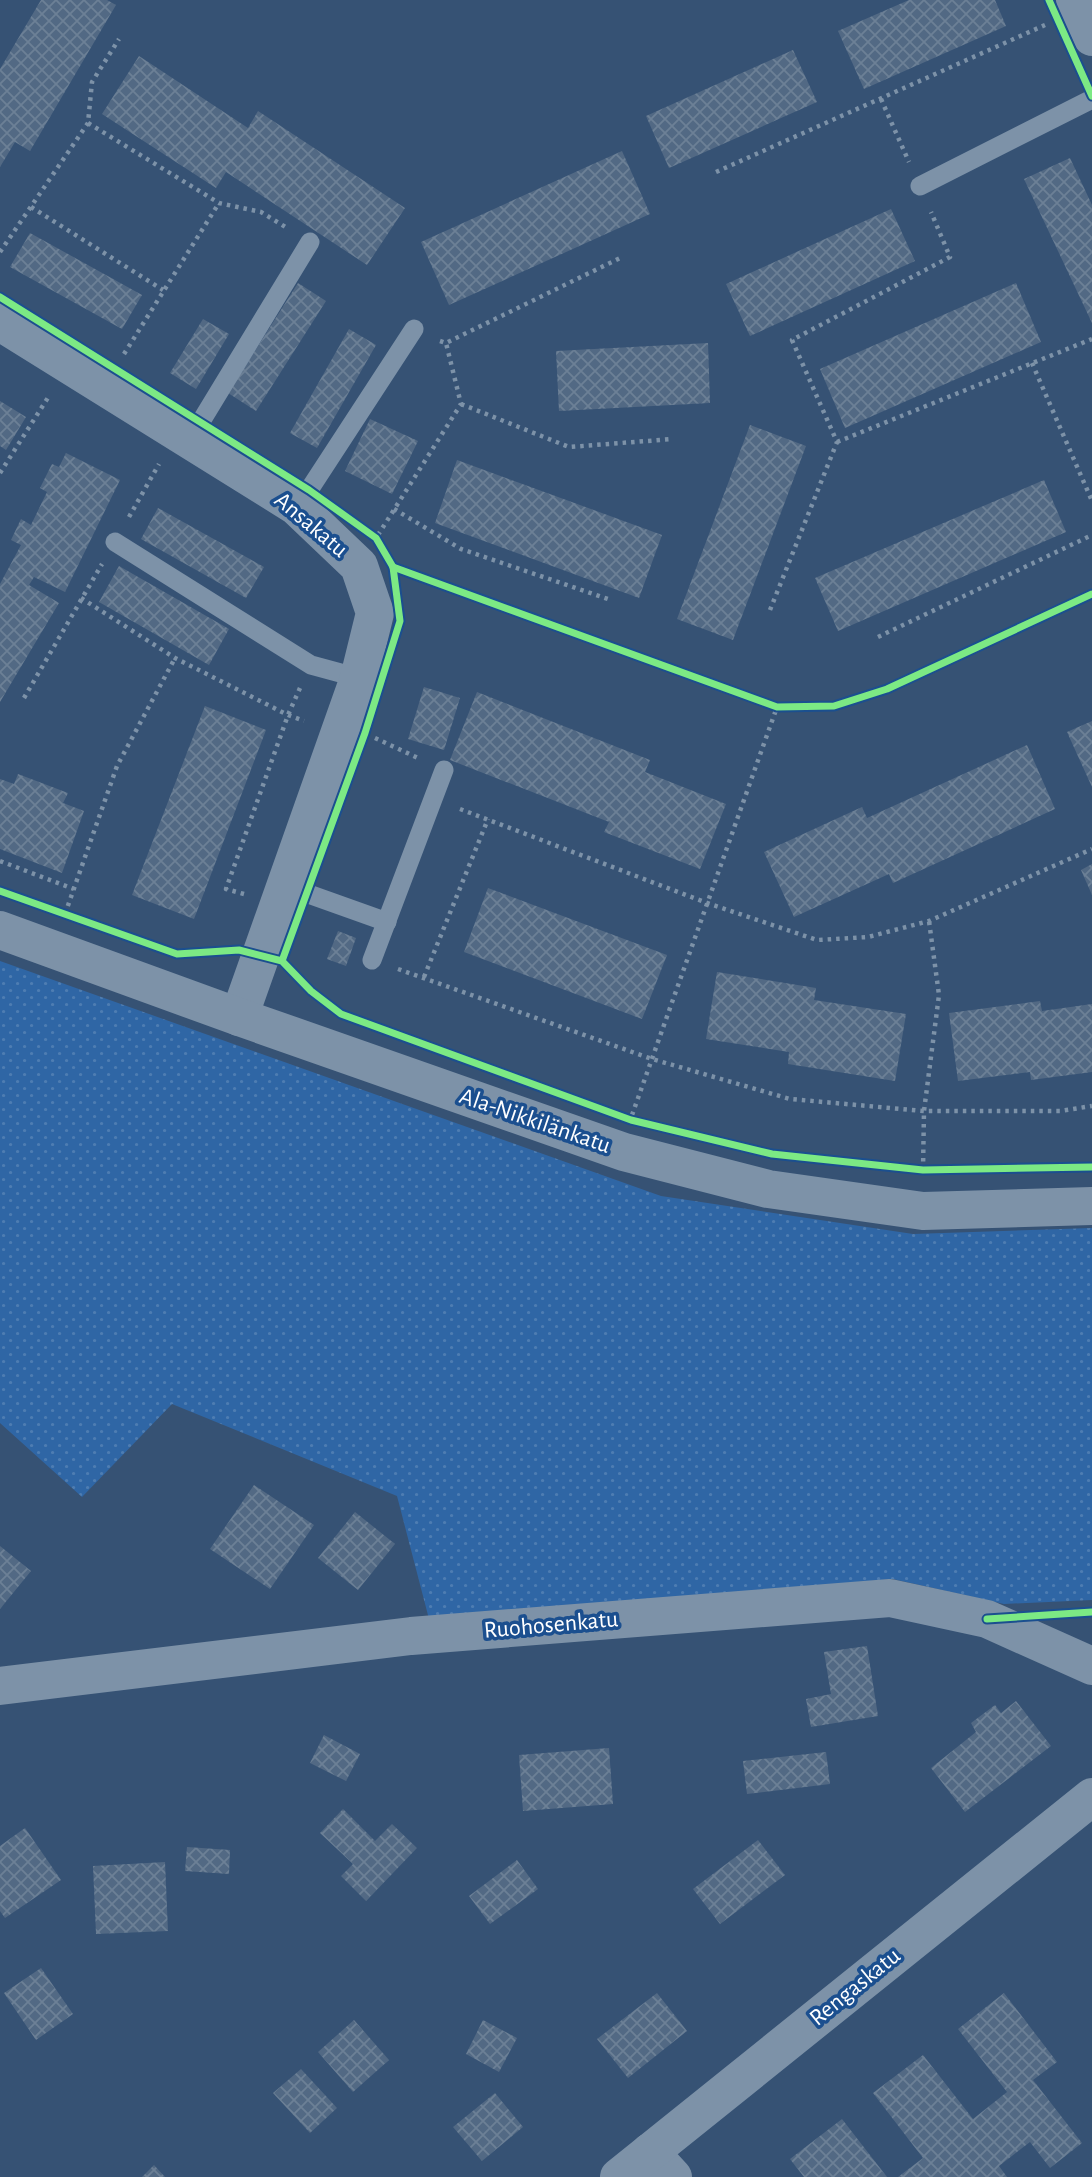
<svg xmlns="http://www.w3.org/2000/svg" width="1092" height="2177" viewBox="0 0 1092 2177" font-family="'Alegreya Sans',sans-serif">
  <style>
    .grass { fill: url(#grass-dots) }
    .building { fill: url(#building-cross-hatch) }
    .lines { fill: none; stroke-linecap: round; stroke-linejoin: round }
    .path { stroke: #7d92a8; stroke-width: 4.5; stroke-dasharray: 3.5 5; stroke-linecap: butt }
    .service { stroke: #7d92a8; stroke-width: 19 }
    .minor { stroke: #7d92a8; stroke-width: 38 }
    .cycleway-casing { stroke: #1b4f8f; stroke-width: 11 }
    .cycleway { stroke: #7ce984; stroke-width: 7 }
    .labels { text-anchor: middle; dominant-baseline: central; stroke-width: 7; stroke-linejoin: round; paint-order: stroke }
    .street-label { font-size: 24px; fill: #fff; stroke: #1b4f8f }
  </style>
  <defs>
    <pattern id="grass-dots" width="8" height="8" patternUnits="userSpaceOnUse" patternTransform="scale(1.75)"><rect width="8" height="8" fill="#2f66a5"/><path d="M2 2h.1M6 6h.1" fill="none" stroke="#4e7db2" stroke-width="1.8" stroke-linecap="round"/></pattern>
    <pattern id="building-cross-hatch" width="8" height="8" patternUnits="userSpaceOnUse" patternTransform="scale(1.75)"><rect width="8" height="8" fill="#526984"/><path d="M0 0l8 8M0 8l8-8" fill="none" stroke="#6c8096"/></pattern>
  </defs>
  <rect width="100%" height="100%" fill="#365274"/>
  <polygon class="grass" points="0,961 661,1196 913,1234 1092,1228 1092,1600 1004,1604 893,1579 429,1619 397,1496 172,1404 82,1497 0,1423"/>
  <g class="building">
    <polygon points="41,0 107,0 116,5 30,151 15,142 0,167 0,69"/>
    <polygon points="909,0 995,0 1006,26 864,89 838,31"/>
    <polygon points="793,50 817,102 669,168 646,116"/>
    <polygon points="139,56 248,128 258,111 405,208 367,265 226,172 216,188 102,114"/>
    <polygon points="622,151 650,214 449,305 421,242"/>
    <polygon points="1070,158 1092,205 1092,323 1024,179"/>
    <polygon points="891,209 915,261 750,336 726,284"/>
    <polygon points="30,233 142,295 122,329 10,267"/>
    <polygon points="298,283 326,301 256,411 228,393"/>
    <polygon points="1016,283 1041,342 845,428 820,369"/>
    <polygon points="203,319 229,334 196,389 170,373"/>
    <polygon points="349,329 376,345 317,448 290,433"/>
    <polygon points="708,343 710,403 559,411 556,351"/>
    <polygon points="0,401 26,417 6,450 0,446"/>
    <polygon points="370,419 418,441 392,494 345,471"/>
    <polygon points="750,425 806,446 733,640 677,619"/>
    <polygon points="66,453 120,480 65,592 34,577 29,585 59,603 0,702 0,584 21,545 11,540 21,519 31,525 47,492 40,488 52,464 59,467"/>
    <polygon points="457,460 662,535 639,598 435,523"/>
    <polygon points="1044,480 1066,532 838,631 815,578"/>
    <polygon points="158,508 264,567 246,598 141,539"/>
    <polygon points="119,566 229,629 209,665 99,602"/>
    <polygon points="424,687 460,698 444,750 408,739"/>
    <polygon points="477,692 650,760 645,772 726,804 700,869 604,832 609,822 450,760"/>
    <polygon points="205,706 266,730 194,919 132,895"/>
    <polygon points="1092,721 1092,787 1067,732"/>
    <polygon points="1027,745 1055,809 893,883 889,874 794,917 764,852 862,807 867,818"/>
    <polygon points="18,774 68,793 63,803 84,811 62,873 0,849 0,779 14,784"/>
    <polygon points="1092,864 1092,895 1081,870"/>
    <polygon points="488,888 667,955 642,1019 464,952"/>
    <polygon points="338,931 356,938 346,966 327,959"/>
    <polygon points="717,972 816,988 814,1000 906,1014 895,1081 788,1064 789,1052 706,1039"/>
    <polygon points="1040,1001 1042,1011 1092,1004 1092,1072 1031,1080 1030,1072 958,1081 949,1013"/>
    <polygon points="254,1485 314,1525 270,1589 210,1549"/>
    <polygon points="355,1512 395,1544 358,1590 318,1558"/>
    <polygon points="0,1546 31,1571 0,1609"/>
    <polygon points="867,1646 878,1716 811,1727 806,1699 831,1694 824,1652"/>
    <polygon points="1016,1701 1051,1746 965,1812 931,1768 976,1732 971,1723 995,1705 1001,1713"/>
    <polygon points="324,1735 360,1754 346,1781 310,1763"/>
    <polygon points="609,1748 613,1804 523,1811 519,1755"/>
    <polygon points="826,1752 830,1784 747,1794 743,1761"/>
    <polygon points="343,1809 375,1841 392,1824 417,1848 366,1901 341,1876 353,1864 320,1833"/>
    <polygon points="25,1828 61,1880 5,1918 0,1911 0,1846"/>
    <polygon points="758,1840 785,1875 720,1924 693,1889"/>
    <polygon points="187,1847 230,1850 229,1874 185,1871"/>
    <polygon points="517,1860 538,1889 490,1924 469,1896"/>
    <polygon points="165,1862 168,1931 96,1934 93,1866"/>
    <polygon points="41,1968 73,2014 36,2040 4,1993"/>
    <polygon points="657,1993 687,2031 628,2078 597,2039"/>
    <polygon points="1004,1993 1057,2062 1033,2080 1082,2143 1050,2168 1030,2142 999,2166 1007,2177 898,2177 923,2158 873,2093 923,2055 973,2119 1007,2092 958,2029"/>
    <polygon points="354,2020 389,2060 353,2092 318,2052"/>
    <polygon points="483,2020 517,2038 499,2072 466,2054"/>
    <polygon points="301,2069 337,2108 310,2133 273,2093"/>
    <polygon points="495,2093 523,2127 482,2161 453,2127"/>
    <polygon points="842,2119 887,2177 804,2177 790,2159"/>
    <polygon points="154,2165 165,2177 142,2177"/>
  </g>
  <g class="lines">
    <g class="path">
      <polyline points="881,99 909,162"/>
      <polyline points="88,123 219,203 261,212 287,228"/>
      <polyline points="716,172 1045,25"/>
      <polyline points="31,207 163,290"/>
      <polyline points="0,252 88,123 92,82 119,39"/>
      <polyline points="440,341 446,343 620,258"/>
      <polyline points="124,354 219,203"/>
      <polyline points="1032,363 1092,501"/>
      <polyline points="461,404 569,447 673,439"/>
      <polyline points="837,442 1092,339"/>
      <polyline points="0,473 49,396"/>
      <polyline points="394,509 461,549 611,600"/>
      <polyline points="129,517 159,464"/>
      <polyline points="378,535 461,404 446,343"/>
      <polyline points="81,598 175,658 288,715 304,721"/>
      <polyline points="770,610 837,442 792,340 950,257 931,212"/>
      <polyline points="878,637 1092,535"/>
      <polyline points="24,698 102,564"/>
      <polyline points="375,738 418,758"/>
      <polyline points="460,809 707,903 817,940 868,937 929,921 1092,849"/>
      <polyline points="0,861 74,889"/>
      <polyline points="244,894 226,889 288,715 300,688"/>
      <polyline points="65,914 117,766 175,658"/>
      <polyline points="398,969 652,1059 790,1099 924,1111 1060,1111 1092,1106"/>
      <polyline points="424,977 488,819"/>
      <polyline points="632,1115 777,707"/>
      <polyline points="923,1170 924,1111 939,995 929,921"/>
    </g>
    <g class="service">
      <polyline points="920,186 1092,99"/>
      <polyline points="188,438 200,423 310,242"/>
      <polyline points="296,506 309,490 414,329"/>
      <polyline points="115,542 311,665 359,678"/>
      <polyline points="286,886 387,922"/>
      <polyline points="372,960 444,770"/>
    </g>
    <g class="minor">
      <polyline points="1075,0 1092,37"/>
      <polyline points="0,322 296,506 359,566 375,613 359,678 239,1017"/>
      <polyline points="0,930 239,1017 624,1152 768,1189 923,1211 1092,1206"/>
      <polyline points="0,1686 411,1636 890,1598 987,1619 1092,1666"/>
      <polyline points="650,2152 673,2177"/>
      <polyline points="619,2177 1092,1797"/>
    </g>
    <defs>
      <g id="cycleway">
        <polyline points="1049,0 1092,96"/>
        <polyline points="0,297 309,490 376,538 393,567 400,621 365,733 282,961"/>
        <polyline points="393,567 777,707 834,706 887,689 1092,594"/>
        <polyline points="0,891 177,954 239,950 282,961 311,991 341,1014 631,1120 772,1154 923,1170 1092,1167"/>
        <polyline points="987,1619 1092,1612"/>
      </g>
    </defs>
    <use href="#cycleway" class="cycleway-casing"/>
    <use href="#cycleway" class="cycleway"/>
  </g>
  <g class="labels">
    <g class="street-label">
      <text transform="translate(311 525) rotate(40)">Ansakatu</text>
      <text transform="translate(535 1121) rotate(19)">Ala-Nikkilänkatu</text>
      <text transform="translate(551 1625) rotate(-5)">Ruohosenkatu</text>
      <text transform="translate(855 1987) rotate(-39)">Rengaskatu</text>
    </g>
  </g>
</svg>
